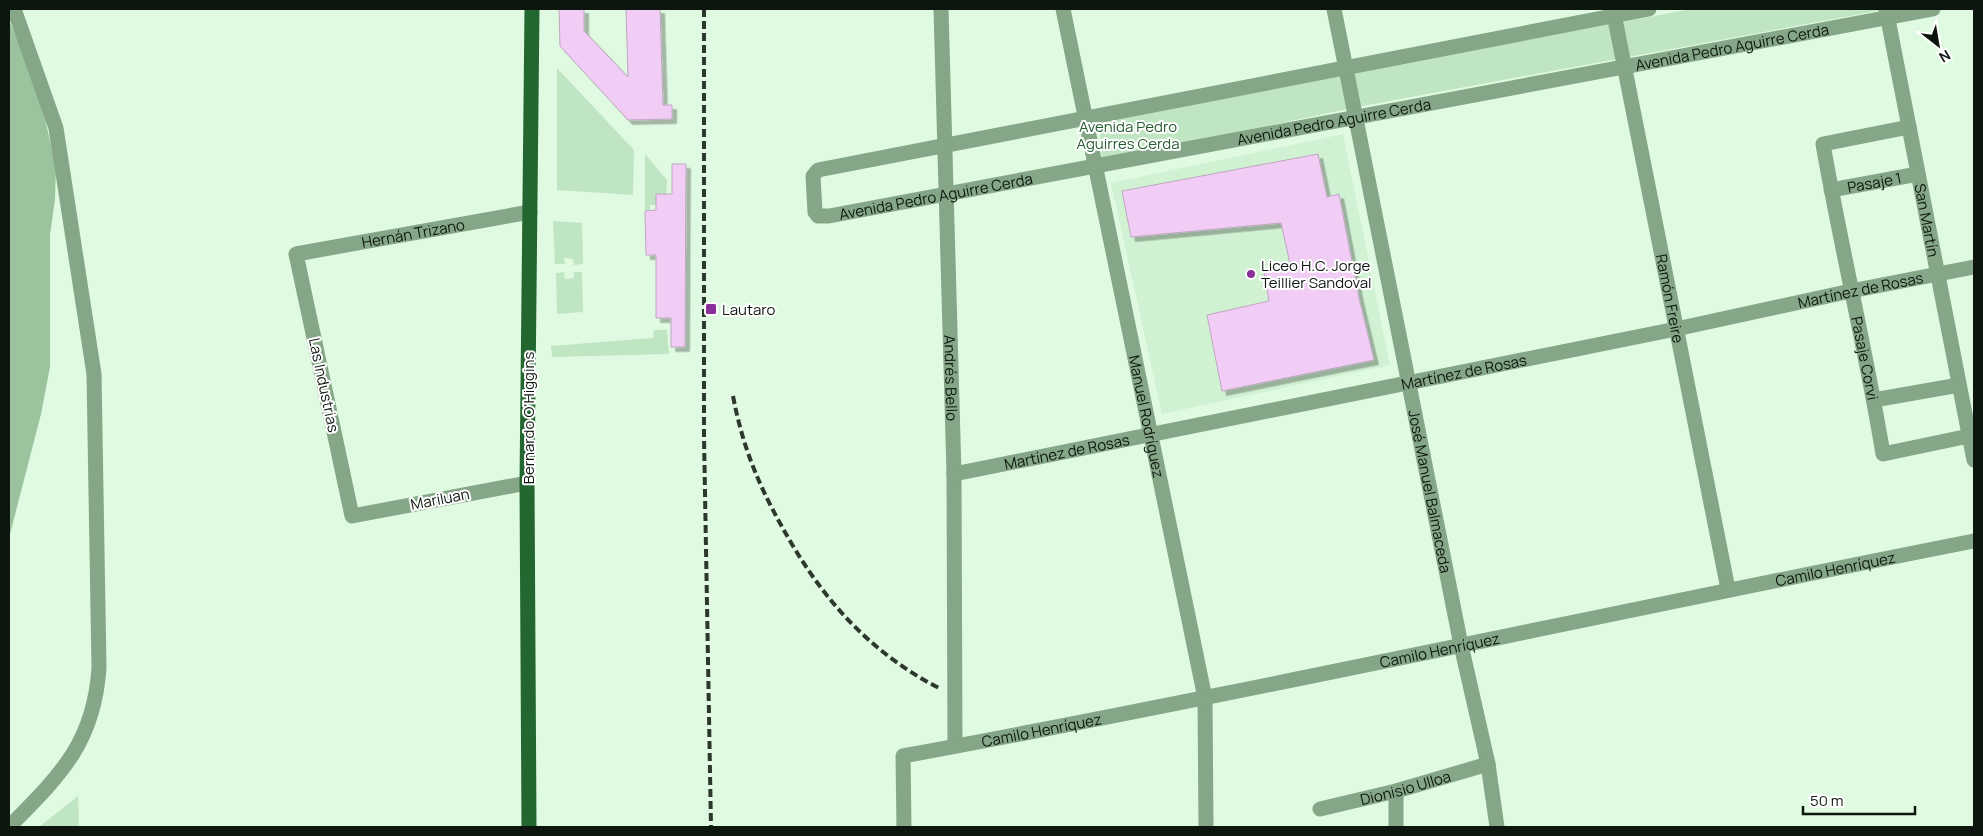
<svg xmlns="http://www.w3.org/2000/svg" width="1983" height="836" viewBox="0 0 1983 836" font-family="Manrope,sans-serif">
  <style>
    .built { fill: #d1f1d3 }
    .green { fill: #c0e5c3 }
    .water { fill: #9ac39e }
    .building { fill: #f1cdf6; stroke: #bda7c0; filter: url(#shadow) }
    .lines { fill: none; stroke-linecap: round; stroke-linejoin: round }
    .minor { stroke: #85a687; stroke-width: 15 }
    .major { stroke: #236630; stroke-width: 15 }
    .rail { stroke: #2c372d; stroke-width: 4; stroke-dasharray: 8 4; stroke-linecap: butt }
    .poi-dot { fill: #8a2e99; stroke: #fff; stroke-width: 2 }
    .labels { text-anchor: middle; dominant-baseline: central; stroke-width: 4; stroke-linejoin: round; paint-order: stroke }
    .street-label { font-size: 15px; fill: #0d160e; stroke: #fff }
    .park-label { font-size: 15px; fill: #245d2e; stroke: #fff }
    .poi-label { font-size: 15px; fill: #0d160e; stroke: #fff; text-anchor: start }
  </style>
  <defs>
    <filter id="shadow"><feDropShadow dx="4.5" dy="4.5" stdDeviation="0" flood-color="#0004"/></filter>
  </defs>
  <rect width="100%" height="100%" fill="#e0fae1"/>
  <polygon class="built" points="1343,134 1390,365 1162,414 1111,183"/>
  <g class="green">
    <polygon points="1691,9 1888,9 1357,107 1102,161 1099,120"/>
    <polygon points="557,68 634,150 633,195 557,190"/>
    <polygon points="645,154 667,180 666,205 650,205 650,223 645,222"/>
    <polygon points="553,221 582,223 583,264 574,265 573,259 564,258 565,264 555,264"/>
    <polygon points="564,272 565,279 574,278 574,272 582,272 583,312 557,314 556,273"/>
    <polygon points="654,330 667,330 669,354 552,357 551,346 653,338"/>
    <polygon points="78,796 79,827 39,827"/>
  </g>
  <polygon class="water" points="9,20 28,65 42,106 56,166 55,199 50,235 50,367 41,414 9,538"/>
  <g class="building">
    <polygon points="559,9 584,9 584,31 628,77 626,9 660,9 663,105 672,105 672,119 628,120 560,46"/>
    <polygon points="1318,154 1327,197 1339,194 1359,298 1374,360 1222,391 1207,315 1269,301 1264,273 1291,268 1281,223 1131,237 1122,191"/>
    <polygon points="672,164 686,164 685,347 671,347 671,318 656,318 656,255 646,255 645,211 656,210 656,194 672,194"/>
  </g>
  <g class="lines">
    <g class="minor">
      <path id="s1" d="M941,9L954,474L955,746"/>
      <path id="s2" d="M1063,9L1205,698L1206,827"/>
      <path id="s3" d="M1334,9L1461,645L1488,764L1497,827"/>
      <path id="s4" d="M1613,9L1728,589"/>
      <path id="s5" d="M1649,9L818,170L813,176L815,212L818,216H829L1933,9"/>
      <path id="s6" d="M1886,9L1974,460"/>
      <path id="s7" d="M1909,127L1823,144C1841,248 1866,350 1883,454L1969,436"/>
      <path id="s8" d="M1831,190L1918,174"/>
      <polyline points="1874,400 1959,385"/>
      <path id="s9" d="M954,474L1676,329L1851,291L1974,267"/>
      <path id="s10" d="M527,483L352,516L296,254L530,212"/>
      <polyline points="1396,791 1396,827"/>
      <path id="s11" d="M1320,809L1396,791L1488,764"/>
      <path d="M9,827C59,776 94,744 99,668L94,374L56,128L14,9"/>
      <path id="s12" d="M904,827L903,756C1261,690 1617,611 1974,541"/>
    </g>
    <polyline class="major" points="529,827 527,483 532,9"/>
    <g class="rail">
      <polyline points="704,9 704,437 711,827"/>
      <path d="M733,396C744,454 763,495 793,546C830,608 877,657 941,689"/>
    </g>
  </g>
  <g class="poi-dot">
    <circle cx="1251" cy="274" r="5"/>
    <rect x="705" y="303" width="12" height="12" rx="2.5"/>
  </g>
  <g class="labels">
    <g class="street-label">
      <text stroke="none"><textPath href="#s5" startOffset="1825">Avenida Pedro Aguirre Cerda</textPath></text>
      <text stroke="none"><textPath href="#s5" startOffset="1420">Avenida Pedro Aguirre Cerda</textPath></text>
      <text stroke="none"><textPath href="#s8" startOffset="44">Pasaje 1</textPath></text>
      <text stroke="none"><textPath href="#s5" startOffset="1015">Avenida Pedro Aguirre Cerda</textPath></text>
      <text stroke="none"><textPath href="#s6" startOffset="215">San Martín</textPath></text>
      <text stroke="none"><textPath href="#s10" startOffset="565">Hernán Trizano</textPath></text>
      <text stroke="none"><textPath href="#s9" startOffset="925">Martínez de Rosas</textPath></text>
      <text stroke="none"><textPath href="#s4" startOffset="295">Ramón Freire</textPath></text>
      <text stroke="none"><textPath href="#s7" startOffset="306">Pasaje Corvi</textPath></text>
      <text stroke="none"><textPath href="#s9" startOffset="520">Martínez de Rosas</textPath></text>
      <text stroke="none"><textPath href="#s1" startOffset="369">Andrés Bello</textPath></text>
      <text transform="translate(324 385) rotate(78)">Las Industrias</text>
      <text stroke="none"><textPath href="#s2" startOffset="416">Manuel Rodríguez</textPath></text>
      <text transform="translate(528 418) rotate(-90)">Bernardo O'Higgins</text>
      <text stroke="none"><textPath href="#s9" startOffset="115">Martínez de Rosas</textPath></text>
      <text stroke="none"><textPath href="#s3" startOffset="492">José Manuel Balmaceda</textPath></text>
      <text transform="translate(440 499) rotate(-11)">Mariluan</text>
      <text stroke="none"><textPath href="#s12" startOffset="1022">Camilo Henríquez</textPath></text>
      <text stroke="none"><textPath href="#s12" startOffset="618">Camilo Henríquez</textPath></text>
      <text stroke="none"><textPath href="#s12" startOffset="212">Camilo Henríquez</textPath></text>
      <text stroke="none"><textPath href="#s11" startOffset="88">Dionisio Ulloa</textPath></text>
    </g>
    <g class="park-label">
      <text x="1128" y="126">Avenida Pedro<tspan x="1128" dy="17">Aguirres Cerda</tspan></text>
    </g>
    <g class="poi-label">
      <text x="1261" y="265">Liceo H.C. Jorge<tspan x="1261" dy="17">Teillier Sandoval</tspan></text>
      <text x="722" y="309">Lautaro</text>
    </g>
  </g>
  <rect width="1983" height="836" fill="none" stroke="#0d160e" stroke-width="20"/>
  <g transform="translate(1938 45) rotate(149)" stroke="#ffffff" stroke-width="4" paint-order="stroke">
  <path d="M0-4L9 19L0 12L-9 19Z" fill="#0d160e"/>
  <text y="-8" font-size="14" font-weight="bold" text-anchor="middle" fill="#0d160e">N</text>
  </g>
  <path d="M1803 806v8h112v-8" fill="none" stroke="#0d160e" stroke-width="2.5"/>
  <text x="1810" y="806" font-size="15" fill="#0d160e" stroke="#ffffff" stroke-width="4" paint-order="stroke">50 m</text>
</svg>
